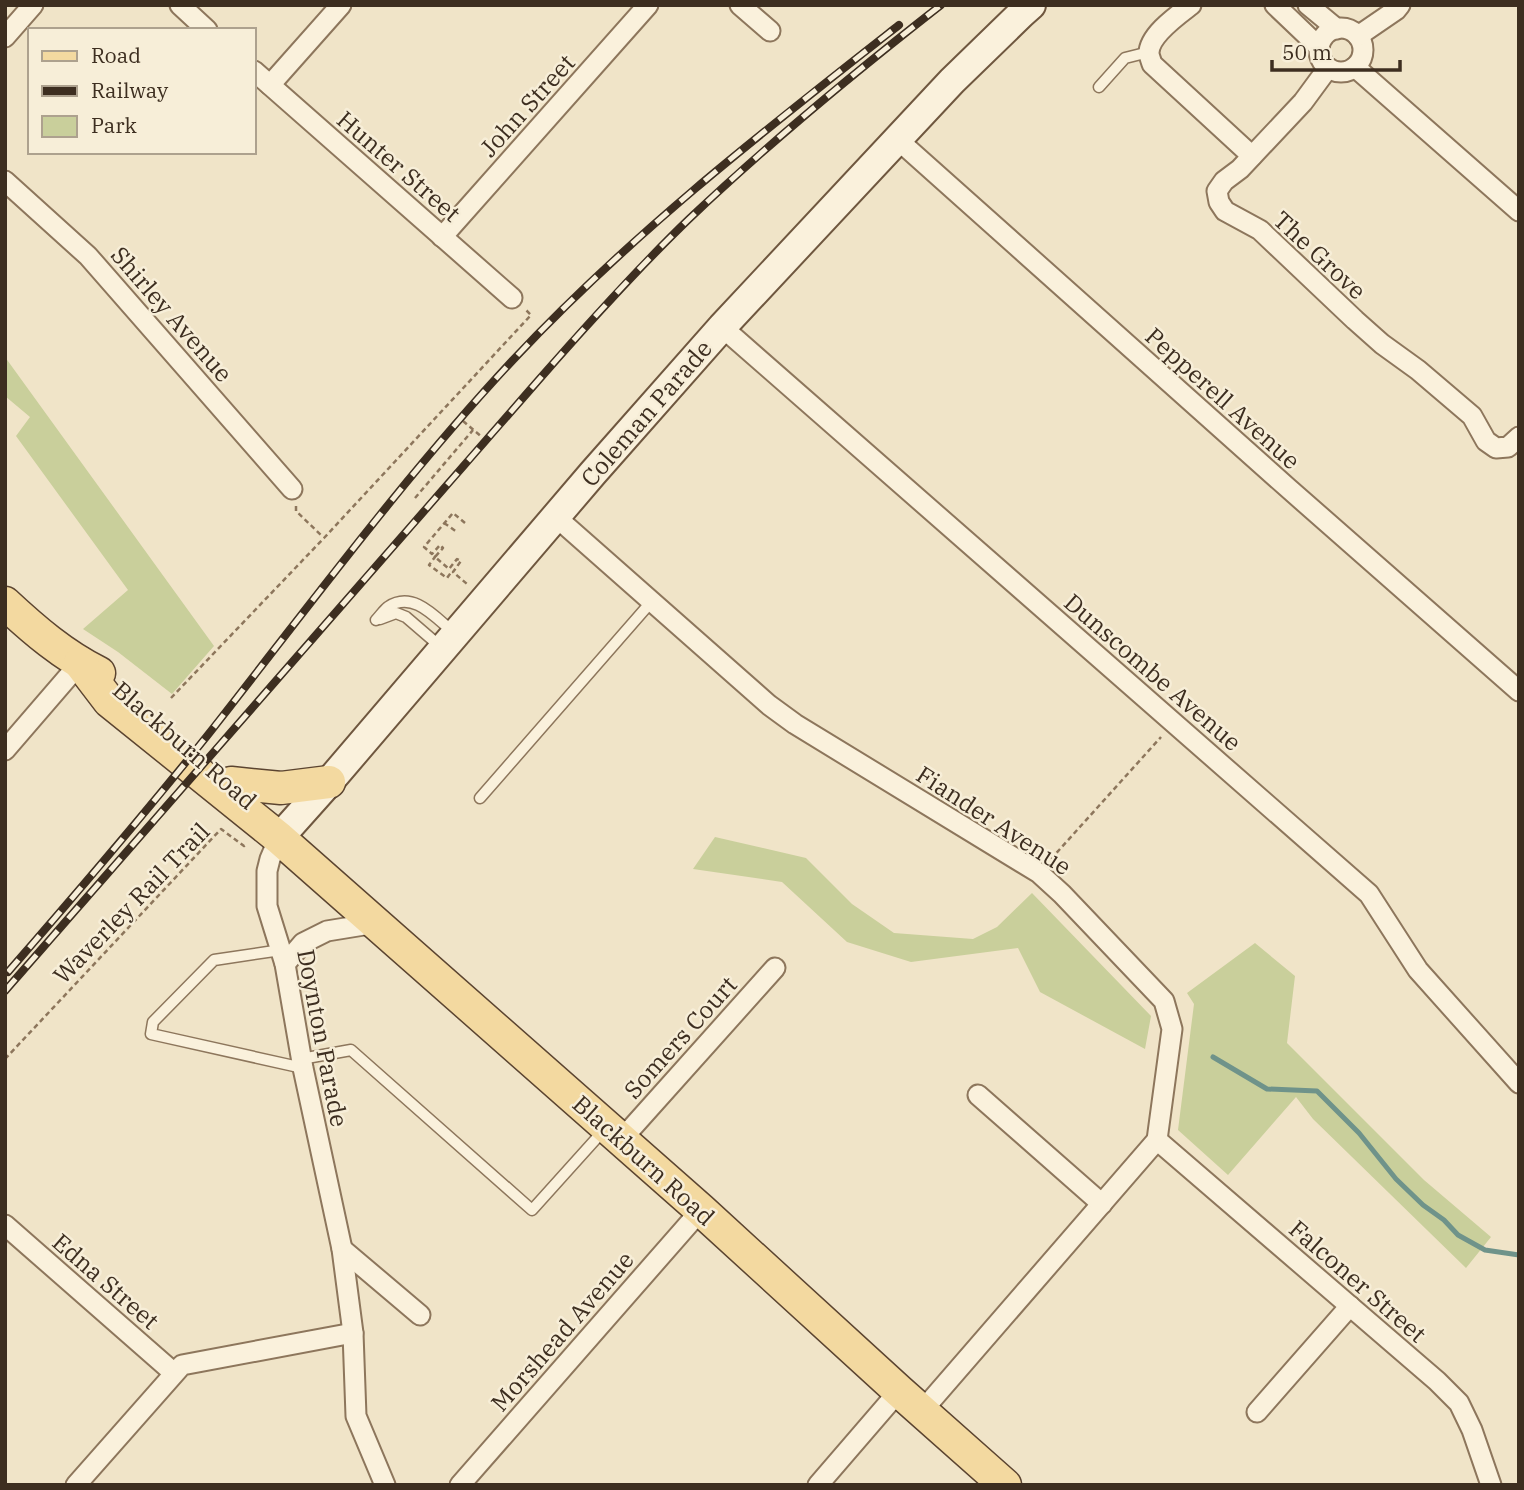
<svg xmlns="http://www.w3.org/2000/svg" width="1524" height="1490" viewBox="0 0 1524 1490" font-family="'IBM Plex Serif',serif">
  <style>
    .green { fill: #c9cf9b }
    .lines { fill: none; stroke-linecap: round; stroke-linejoin: round }
    .stream { stroke: #6f938a; stroke-width: 5 }
    .lane-casing { stroke: #8d765c; stroke-width: 13 }
    .street-casing { stroke: #8d765c; stroke-width: 23 }
    .secondary-casing { stroke: #6f573f; stroke-width: 32 }
    .primary-casing { stroke: #5b4430; stroke-width: 35 }
    .path { stroke: #8d765c; stroke-width: 2.5; stroke-dasharray: 5 3.5; stroke-linecap: butt }
    .lane { stroke: #faf1dc; stroke-width: 10 }
    .street { stroke: #faf1dc; stroke-width: 19 }
    .secondary { stroke: #faf1dc; stroke-width: 28 }
    .primary { stroke: #f3d9a0; stroke-width: 32 }
    .rail-casing { stroke: #3d2e20; stroke-width: 8 }
    .rail { stroke: #f7eed8; stroke-width: 5; stroke-dasharray: 16; stroke-linecap: butt }
    .labels { text-anchor: middle; dominant-baseline: central; stroke-width: 5; stroke-linejoin: round; paint-order: stroke }
    .street-label { font-size: 24px; fill: #3d2e20; stroke: #f7eed8 }
  </style>
  <rect width="100%" height="100%" fill="#f0e4c8"/>
  <g class="green">
    <polygon points="5,357 214,646 172,694 118,652 83,629 128,590 16,436 30,417 5,396"/>
    <polygon points="715,837 806,858 852,904 894,933 973,939 997,927 1032,893 1151,1016 1145,1049 1040,992 1018,948 911,962 847,942 782,882 693,869"/>
    <polygon points="1255,943 1295,976 1287,1043 1424,1180 1491,1237 1466,1268 1313,1119 1296,1097 1228,1175 1178,1130 1194,1004 1187,993"/>
  </g>
  <g class="lines">
    <polyline class="stream" points="1213,1057 1267,1089 1317,1091 1359,1133 1396,1179 1423,1205 1444,1220 1458,1235 1485,1250 1519,1255"/>
    <defs>
      <g id="lane">
        <polyline points="1099,87 1125,58 1149,52"/>
        <polyline points="380,619 396,613 406,617 442,648"/>
        <path d="M376,620C380,616 384,610 388,607C413,590 435,617 453,632"/>
        <polyline points="480,798 652,601"/>
        <polyline points="281,950 214,960 153,1022 151,1034 303,1068"/>
        <polyline points="301,1059 351,1050 532,1210 604,1130"/>
      </g>
      <g id="street">
        <polyline points="180,5 207,30"/>
        <polyline points="740,5 770,31"/>
        <path d="M1191,5C1178,15 1149,35 1149,53C1149,56 1151,60 1152,64L1252,156"/>
        <polyline points="1275,5 1319,47"/>
        <polyline points="1308,5 1337,29"/>
        <circle cx="1341" cy="50" r="22"/>
        <polyline points="1358,36 1396,10 1400,5"/>
        <polyline points="5,37 33,5"/>
        <polyline points="1355,67 1519,211"/>
        <polyline points="1328,68 1303,102 1240,169 1224,181 1217,191 1219,202 1225,211 1260,230 1355,320 1382,344 1418,370 1472,416 1486,441 1496,448 1508,447 1519,437"/>
        <polyline points="254,71 512,298"/>
        <polyline points="270,85 341,5"/>
        <polyline points="897,139 1288,488 1519,691"/>
        <polyline points="5,181 88,256 292,489"/>
        <polyline points="442,237 648,5"/>
        <polyline points="722,327 1369,894 1418,970 1519,1083"/>
        <polyline points="556,517 769,705 795,724 1039,873 1062,894 1164,1001 1172,1029 1157,1140 922,1411"/>
        <polyline points="5,750 80,663"/>
        <polyline points="279,838 270,859 267,871 267,906 285,964 303,1068 342,1249 353,1333 356,1416 385,1485"/>
        <polyline points="285,964 303,943 327,931 376,923"/>
        <polyline points="978,1095 1102,1204"/>
        <polyline points="621,1140 775,968"/>
        <polyline points="1157,1140 1437,1381 1459,1403 1472,1430 1491,1485"/>
        <polyline points="5,1225 174,1373"/>
        <polyline points="342,1249 420,1315"/>
        <polyline points="1257,1412 1350,1306"/>
        <polyline points="76,1485 182,1365 353,1333"/>
        <polyline points="460,1485 701,1210"/>
        <polyline points="818,1485 899,1391"/>
      </g>
      <polyline id="secondary" points="279,838 329,782 593,473 722,327 952,81 1022,13 1031,5"/>
      <g id="primary">
        <path d="M5,603C34,630 63,655 99,673"/>
        <polyline points="80,663 109,701 279,838 701,1210 899,1391 1005,1485"/>
        <polyline points="231,783 281,788 329,782"/>
      </g>
    </defs>
    <use href="#lane" class="lane-casing"/>
    <use href="#street" class="street-casing"/>
    <use href="#secondary" class="secondary-casing"/>
    <use href="#primary" class="primary-casing"/>
    <g class="path">
      <polyline points="463,421 482,437"/>
      <polyline points="415,498 473,430"/>
      <polyline points="296,506 296,511 323,537"/>
      <polyline points="444,523 457,532"/>
      <polyline points="465,523 453,513 424,547 432,554 440,545 443,548 435,557 449,569 457,559 461,561 453,572 467,584"/>
      <polyline points="434,556 435,557 429,565 447,578 452,571"/>
      <polyline points="171,698 324,538 531,315 526,310"/>
      <polyline points="1051,859 1161,737"/>
      <polyline points="5,1059 221,829 244,846 246,844"/>
    </g>
    <use href="#lane" class="lane"/>
    <use href="#street" class="street"/>
    <use href="#secondary" class="secondary"/>
    <use href="#primary" class="primary"/>
    <defs>
      <g id="rail">
        <path d="M8,972C76,894 143,816 207,736C307,609 403,478 513,360C631,234 765,130 899,25"/>
        <path d="M5,991L536,383C585,327 635,271 689,219C769,143 854,73 941,5"/>
      </g>
    </defs>
    <use href="#rail" class="rail-casing"/>
    <use href="#rail" class="rail"/>
  </g>
  <g class="labels">
    <g class="street-label">
      <text transform="translate(527 105) rotate(-48)">John Street</text>
      <text transform="translate(399 166) rotate(41)">Hunter Street</text>
      <text transform="translate(1320 255) rotate(43)">The Grove</text>
      <text transform="translate(172 314) rotate(49)">Shirley Avenue</text>
      <text transform="translate(1223 398) rotate(42)">Pepperell Avenue</text>
      <text transform="translate(646 413) rotate(-49)">Coleman Parade</text>
      <text transform="translate(1153 672) rotate(41)">Dunscombe Avenue</text>
      <text transform="translate(185 745) rotate(41)">Blackburn Road</text>
      <text transform="translate(994 820) rotate(33)">Fiander Avenue</text>
      <text transform="translate(131 903) rotate(-46)">Waverley Rail Trail</text>
      <text transform="translate(680 1037) rotate(-48)">Somers Court</text>
      <text transform="translate(323 1038) rotate(79)">Doynton Parade</text>
      <text transform="translate(644 1160) rotate(42)">Blackburn Road</text>
      <text transform="translate(106 1281) rotate(41)">Edna Street</text>
      <text transform="translate(1358 1281) rotate(41)">Falconer Street</text>
      <text transform="translate(562 1331) rotate(-49)">Morshead Avenue</text>
    </g>
  </g>
  <rect width="1524" height="1490" fill="none" stroke="#3d2e20" stroke-width="14"/>
  <rect x="28" y="28" width="228" height="126" fill="#f7eed8" stroke="#ada18e" stroke-width="2"/>
  <rect x="42" y="51" width="35" height="10" fill="#f3d9a0" stroke="#ada18e" stroke-width="2"/>
  <text x="91" y="63" font-size="21" fill="#3d2e20">Road</text>
  <rect x="42" y="86" width="35" height="10" fill="#3d2e20" stroke="#ada18e" stroke-width="2"/>
  <text x="91" y="98" font-size="21" fill="#3d2e20">Railway</text>
  <rect x="42" y="116" width="35" height="21" fill="#c9cf9b" stroke="#ada18e" stroke-width="2"/>
  <text x="91" y="133" font-size="21" fill="#3d2e20">Park</text>
  <path d="M1272 60v10h128v-10" fill="none" stroke="#3d2e20" stroke-width="3.5"/>
  <text x="1282" y="60" font-size="21" fill="#3d2e20" stroke="#f7eed8" stroke-width="5" paint-order="stroke">50 m</text>
</svg>
